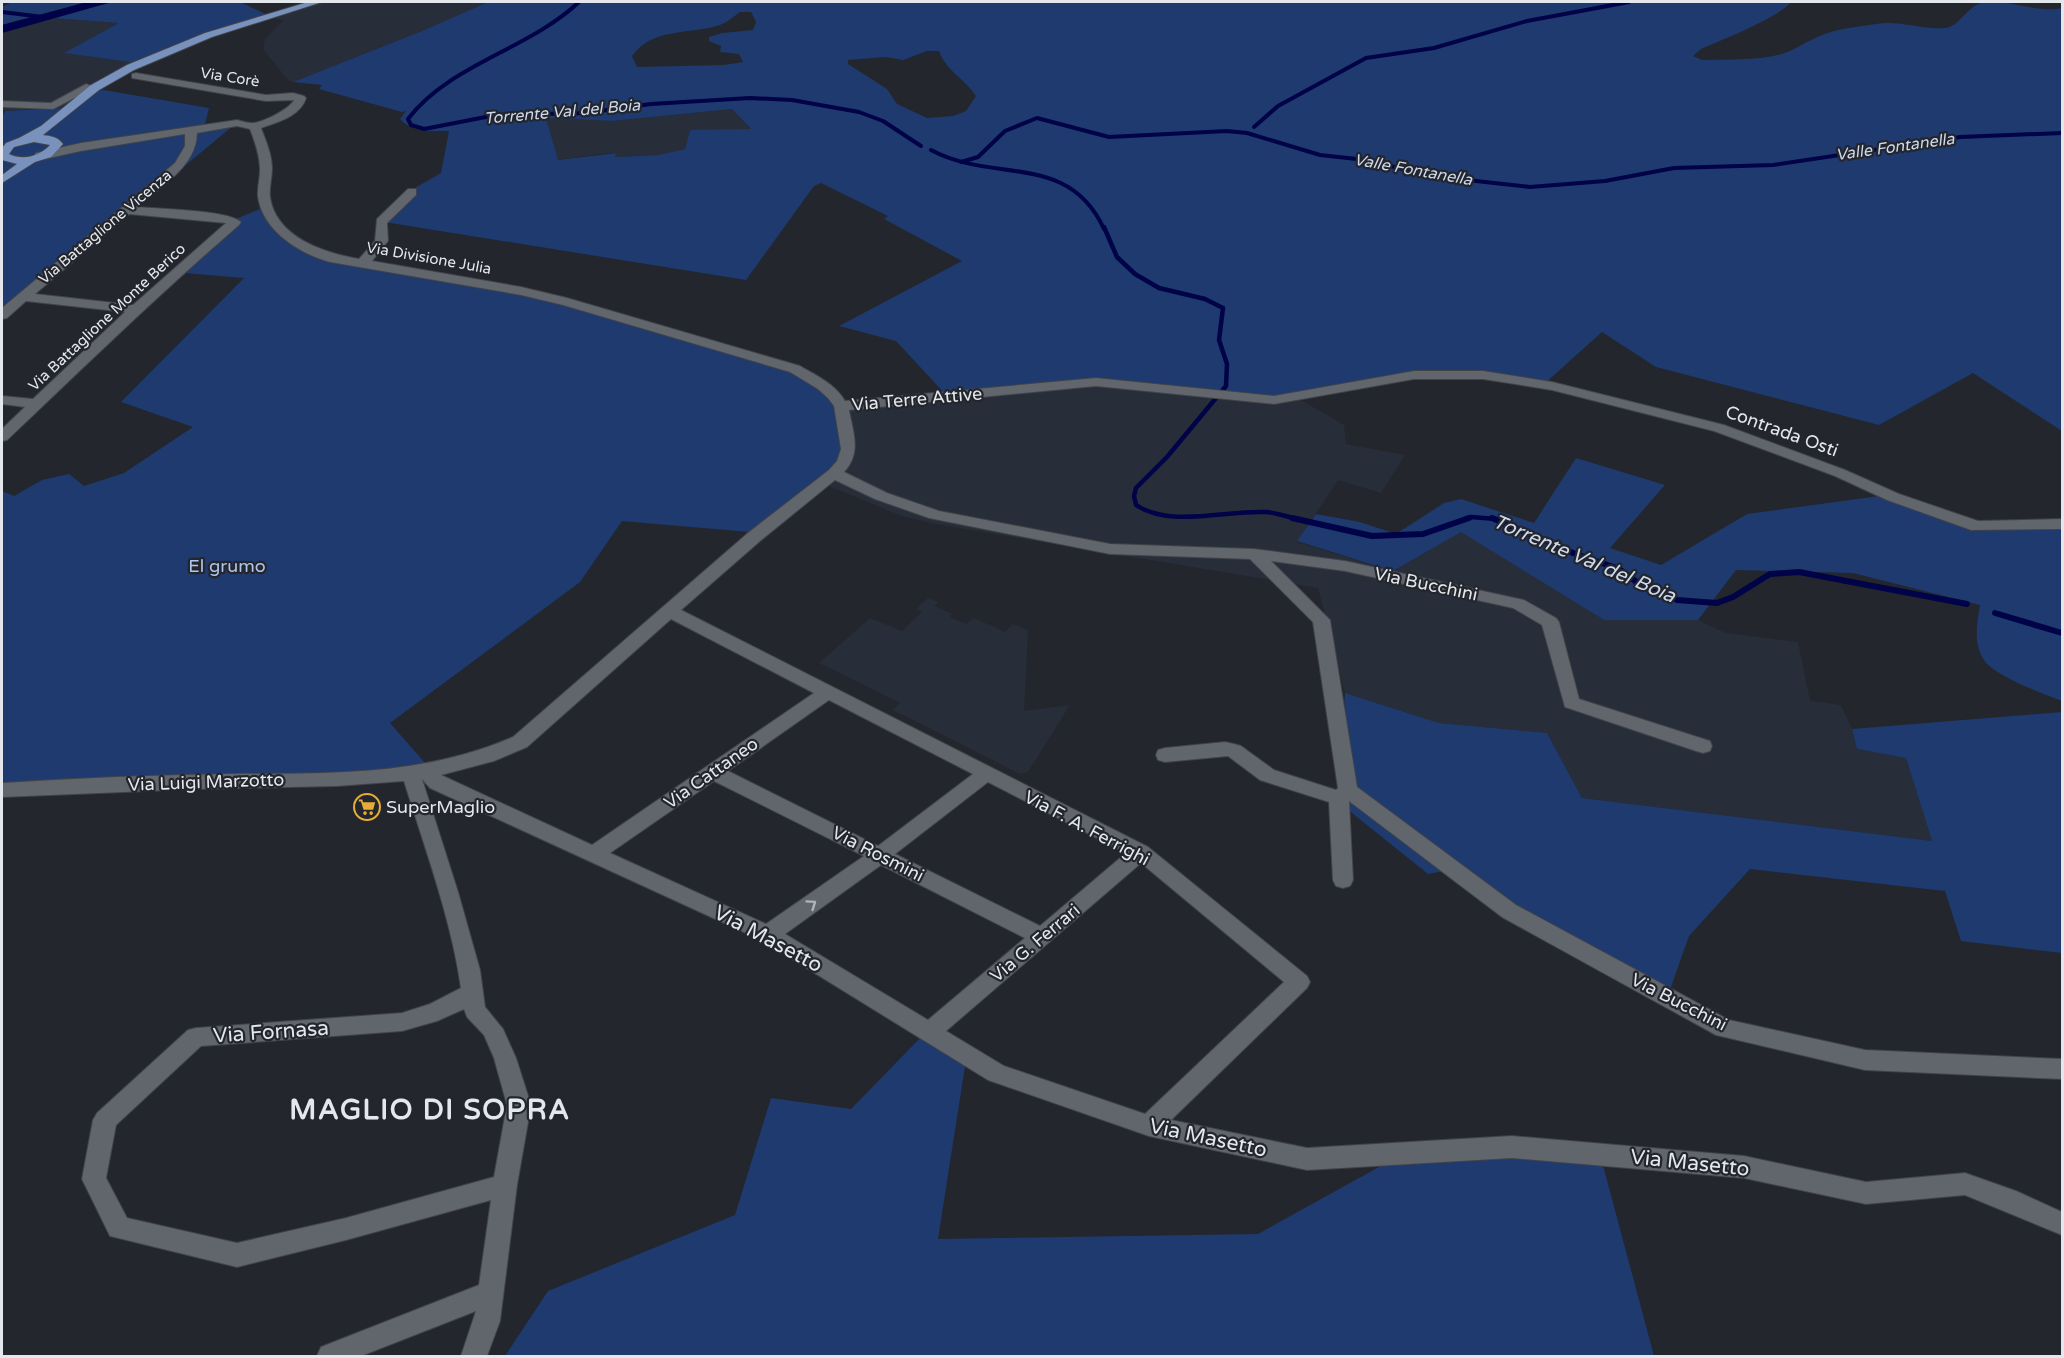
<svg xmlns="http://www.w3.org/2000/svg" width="2064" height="1358" viewBox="0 0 2064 1358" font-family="'Varela Round',sans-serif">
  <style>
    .built { fill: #272e39 }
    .green { fill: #1e3a6f; fill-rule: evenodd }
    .water { fill: #000347 }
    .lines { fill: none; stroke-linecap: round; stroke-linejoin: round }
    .stream-far2 { stroke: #000347; stroke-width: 4 }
    .stream-far1 { stroke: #000347; stroke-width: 4.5 }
    .stream { stroke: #000347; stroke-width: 6 }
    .minor-casing { stroke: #404348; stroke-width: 2 }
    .major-casing { stroke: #404348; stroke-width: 2 }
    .minor { fill: #61656c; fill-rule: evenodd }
    .major { fill: #7891bd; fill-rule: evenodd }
    .oneway { stroke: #b0b3b8 }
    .labels { text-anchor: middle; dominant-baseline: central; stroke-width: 4.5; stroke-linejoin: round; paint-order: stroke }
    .far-street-label { font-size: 15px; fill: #e4e7eb; stroke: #23262c }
    .far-water-label { font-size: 16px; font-style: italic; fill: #ced9ed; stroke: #23262c }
    .street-label { font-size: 18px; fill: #e4e7eb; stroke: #23262c }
    .park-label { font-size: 18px; fill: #afc5ec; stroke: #23262c }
    .poi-label { font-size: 18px; fill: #e4e7eb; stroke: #23262c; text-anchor: start }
    .water-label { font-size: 20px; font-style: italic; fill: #ced9ed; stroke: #23262c }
    .near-street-label { font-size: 21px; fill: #e4e7eb; stroke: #23262c }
    .near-district-label { font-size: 28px; font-weight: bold; letter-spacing: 1.5px; fill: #e4e7eb; stroke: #23262c }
  </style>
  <rect width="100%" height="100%" fill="#23262c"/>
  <g class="built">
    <polygon points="318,2 488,2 422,31 293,82 288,80 263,49 265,39 283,21 270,16"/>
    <polygon points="51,18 120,23 65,53 137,63 92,88 63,108 2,111 2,33"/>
    <polygon points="732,109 751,130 690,130 685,149 658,155 615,157 615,153 607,153 557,160 546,118 612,121"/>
    <polygon points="1084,385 1294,396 1344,425 1346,444 1405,455 1381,493 1338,480 1297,542 1393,571 1461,531 1604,620 1698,620 1726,633 1798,642 1810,701 1841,705 1852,729 1857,749 1906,758 1932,841 1582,798 1547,733 1439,723 1345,693 1318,588 930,523 899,515 819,482 838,409"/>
    <polygon points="928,598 938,602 935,606 952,614 950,617 966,624 974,618 1005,632 1013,624 1028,630 1024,711 1070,705 1028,772 1020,774 893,710 900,703 819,663 870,618 902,631 922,612 916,609"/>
  </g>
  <g class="green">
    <polygon points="12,2 87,2 2,25 2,7"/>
    <polygon points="112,2 240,2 270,16 137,63 64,53 119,23 51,18"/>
    <path d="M488,2H1791C1778,18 1722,40 1701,49L1693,56L1702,60C1729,59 1759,61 1785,53C1798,48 1809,40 1822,35C1839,28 1858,27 1876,24C1900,20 1921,30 1944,28C1960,28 1967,4 1985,2C2011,0 2037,13 2062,8V431L1973,373L1879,425L1656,367L1602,332L1543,385L1499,377L1439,376L1377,380L1294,396L1253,399L1084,385L947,396L896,341L839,326L962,261L884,219L888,216L821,183L814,186L746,280L378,221L406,193L441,173L449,131C430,131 413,133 400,119L406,111L402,112L319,89L322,85L293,82L422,31ZM740,12H751L756,22L753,30L722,33L709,37V41L721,46L720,52L739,54L743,62L724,65L637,67L632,56C653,27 689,35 720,25C728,22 733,17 740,12ZM927,51H939C946,71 965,79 976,96L966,111L953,116L927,118L897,104L887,89L848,64V60L886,57L903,60ZM732,109L751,129L690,130L685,149L658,155L615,157L616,153L558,160L546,118L612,121Z"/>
    <polygon points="92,88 209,108 204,128 234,125 2,318 2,117 5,111 63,108"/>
    <polygon points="265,207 302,248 512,290 804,376 822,388 838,409 842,464 749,532 622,521 580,582 390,723 433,772 2,793 2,491 14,496 42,480 69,474 84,486 124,473 193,427 121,402 244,278 185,273 238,218"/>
    <path d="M1576,458L1665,485L1610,548L1661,565L1747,514L1887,495L1982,525L2062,523V701C2044,694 1994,676 1984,660C1973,643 1977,623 1980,605L1853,573L1736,570L1698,620H1604L1461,532L1393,571L1297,541L1316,514L1360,522L1396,534L1444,503L1461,499L1534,523Z"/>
    <polygon points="1345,693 1439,723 1547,733 1582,798 1932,841 1906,758 1857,749 1852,729 2062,712 2062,953 1961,941 1945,891 1750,869 1689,936 1666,1001 1444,871 1428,874 1347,809 1338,809"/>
    <polygon points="924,1034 966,1060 938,1239 1258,1234 1406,1152 1600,1154 1654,1356 505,1356 548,1291 735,1215 771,1098 851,1109"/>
  </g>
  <polygon class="water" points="87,2 112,2 2,33 2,25"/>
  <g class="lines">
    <g class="stream-far2">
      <path d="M579,2C528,50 450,64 408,119L411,125L424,129L496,115L585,113L651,104L750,98L792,100L859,112L883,121L921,146"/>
      <polyline points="2,12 43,17"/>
      <polyline points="1254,127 1278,106 1366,58 1434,48 1527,21 1629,2"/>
      <path d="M931,150C994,184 1068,151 1104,229"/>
      <polyline points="961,162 978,157 1005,131 1037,118 1109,137 1227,131 1247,133 1320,155 1366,160 1431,176 1530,187 1605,181 1674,168 1773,165 1960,137 2062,133"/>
    </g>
    <g class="stream-far1">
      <path d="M1104,227L1117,257L1135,274L1159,288L1205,299L1223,308L1219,340L1227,364L1226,386L1167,457L1136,488L1134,496L1136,505C1170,528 1226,510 1266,512C1277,513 1288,517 1298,519"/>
      <polyline points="1465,519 1471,517 1496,519"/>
    </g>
    <g class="stream">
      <polyline points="1292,518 1372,536 1423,534 1469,518"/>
      <polyline points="1492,518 1573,553 1619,569 1638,583 1677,600 1717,603 1733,597 1770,574 1799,572 1967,604"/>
      <polyline points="1995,613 2062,633"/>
    </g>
    <defs>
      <g id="minor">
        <path d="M136,73L266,95L293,93L304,96L306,98C300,117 277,122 261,128C266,141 272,155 272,169C272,178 269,187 270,197C276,238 325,253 359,259L375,241L377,219L408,189H416V195L387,223L388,241L372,261L521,287L567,298L800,366C817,376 835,384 845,401L1096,378L1274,396L1414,371H1483L1552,382L1724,425L1845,470L1899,494L1978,521L2062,519V529L1971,530L1887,500L1835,476L1714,431L1552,390L1483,379H1414L1274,404L1096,386L849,410C853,432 862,453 844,472L887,493L939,511L1110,544L1254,549L1345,561L1524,600L1556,618L1559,622L1579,699L1710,741L1712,746L1710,751L1703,753L1696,751L1565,707L1542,625L1513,608L1345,571L1271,561L1330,620L1357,787L1516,905L1729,1020L1865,1050L2062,1059V1079L1865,1070L1716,1035L1502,917L1349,801L1353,880L1350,886L1343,888L1336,886L1333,880L1329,802L1260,780L1228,756L1165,762L1158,760L1156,755L1158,750L1165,748L1225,742L1234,744L1241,746L1274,770L1336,790L1338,788L1313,622L1250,559L1110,554L929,518L875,499L835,480L760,541L681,610L1148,847L1307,976L1310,982L1307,988L1171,1120L1307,1148L1512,1136L1744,1156L1866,1182L1965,1173L2016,1191L2062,1212V1235L1965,1195L1866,1204L1744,1178L1512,1158L1307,1170L1149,1136L988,1080L761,940L430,788L422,779L458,892L480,970L485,1007L503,1029L516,1058L531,1105L517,1185L500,1321L487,1356H461L476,1311L361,1356H317L321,1347L479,1285L491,1200L346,1240L237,1267L110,1236L82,1179L93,1120L97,1113L188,1030L196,1028L402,1013L430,1004L461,988C451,918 425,849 404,781L337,786L197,789L2,797V783C77,778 153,775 228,774C327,773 421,777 513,737L748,533L829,470L837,461L841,449L834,406L828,398L818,389L790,372L563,305L521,295L330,262C300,254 263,231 258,197C257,188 260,179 260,170C260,156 255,142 250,129L237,126L197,133C197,166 160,187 137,207C158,209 228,210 241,222L239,225C159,294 83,368 7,440L2,441V429L25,407L2,404V396L33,399L125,312L26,301L7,318L2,319V308L175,163L185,146V134L81,151L40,160L34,156L36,153L81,143L237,120C242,121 247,123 252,123C262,123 290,109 294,100L266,101L132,78V74ZM129,214L226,223L133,305L35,294ZM671,619L814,693L592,845L441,775L494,761L527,747ZM829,700L973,774L878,846L728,771ZM714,781L864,856L766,924L610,853ZM988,782L1126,853L1040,926L895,854ZM1141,863L1284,982L1145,1114L1004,1066L946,1031ZM881,865L1025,938L928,1020L785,934ZM464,1009L467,1017L484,1035L494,1058L507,1105L494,1177L346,1218L237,1243L127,1218L106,1178L116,1125L201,1046L402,1031L437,1021Z"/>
        <polygon points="86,84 98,88 93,91 88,91 53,109 2,107 2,101 51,103"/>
      </g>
      <path id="major" d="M308,2H322L212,37L134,70L99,90L43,135C51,136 58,137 63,144L51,157L35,162L2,183V175L17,164L2,160V148L6,143L19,138L41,126L91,85L127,65L205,33ZM34,142L50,145C40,156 23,161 9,154L14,147Z"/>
    </defs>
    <use href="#minor" class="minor-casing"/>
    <use href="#major" class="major-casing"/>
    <use href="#minor" class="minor"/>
    <use href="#major" class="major"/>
  </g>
  <defs><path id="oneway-chevron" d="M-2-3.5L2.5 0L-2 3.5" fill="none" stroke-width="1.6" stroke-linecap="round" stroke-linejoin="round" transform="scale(1.5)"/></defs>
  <use class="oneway" href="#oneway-chevron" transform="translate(812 904) rotate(-35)"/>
  <defs>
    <symbol id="supermarket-ring" viewBox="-11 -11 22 22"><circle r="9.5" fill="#23262c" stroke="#e5ad36" stroke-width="1.5"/><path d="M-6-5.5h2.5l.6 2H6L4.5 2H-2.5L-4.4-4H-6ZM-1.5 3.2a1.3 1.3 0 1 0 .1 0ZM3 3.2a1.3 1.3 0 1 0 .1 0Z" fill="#e5ad36"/></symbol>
  </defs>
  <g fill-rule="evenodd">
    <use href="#supermarket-ring" x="352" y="792" width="30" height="30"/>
  </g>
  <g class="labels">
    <g class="far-street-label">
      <text transform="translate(230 77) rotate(9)">Via Corè</text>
      <text transform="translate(105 227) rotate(-40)">Via Battaglione Vicenza</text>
      <text transform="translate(429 258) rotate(10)">Via Divisione Julia</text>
      <text transform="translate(107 317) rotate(-43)">Via Battaglione Monte Berico</text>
    </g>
    <g class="far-water-label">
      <text transform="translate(562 112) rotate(-5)">Torrente Val del Boia</text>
      <text transform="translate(1895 147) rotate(-8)">Valle Fontanella</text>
      <text transform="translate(1413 170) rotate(10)">Valle Fontanella</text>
    </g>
    <g class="street-label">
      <text transform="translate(917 399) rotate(-5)">Via Terre Attive</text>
      <text transform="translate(1782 431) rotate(20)">Contrada Osti</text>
      <text transform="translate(1426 584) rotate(12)">Via Bucchini</text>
      <text transform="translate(711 773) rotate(-35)">Via Cattaneo</text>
      <text transform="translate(206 782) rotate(-2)">Via Luigi Marzotto</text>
      <text transform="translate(1087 828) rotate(28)">Via F. A. Ferrighi</text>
      <text transform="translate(878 854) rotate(27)">Via Rosmini</text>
      <text transform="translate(1035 943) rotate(-40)">Via G. Ferrari</text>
      <text transform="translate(1679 1002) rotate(27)">Via Bucchini</text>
    </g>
    <g class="park-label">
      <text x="227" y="566">El grumo</text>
    </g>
    <g class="poi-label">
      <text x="386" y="807">SuperMaglio</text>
    </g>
    <g class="water-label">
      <text transform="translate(1584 559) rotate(23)">Torrente Val del Boia</text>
    </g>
    <g class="near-street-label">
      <text transform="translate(768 939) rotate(28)">Via Masetto</text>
      <text transform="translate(271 1032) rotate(-4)">Via Fornasa</text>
      <text transform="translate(1208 1138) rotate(12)">Via Masetto</text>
      <text transform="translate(1690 1163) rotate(6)">Via Masetto</text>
    </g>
    <g class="near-district-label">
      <text x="430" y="1110">MAGLIO DI SOPRA</text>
    </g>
  </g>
  <rect width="2064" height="1358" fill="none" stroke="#e4e7eb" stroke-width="6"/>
</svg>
